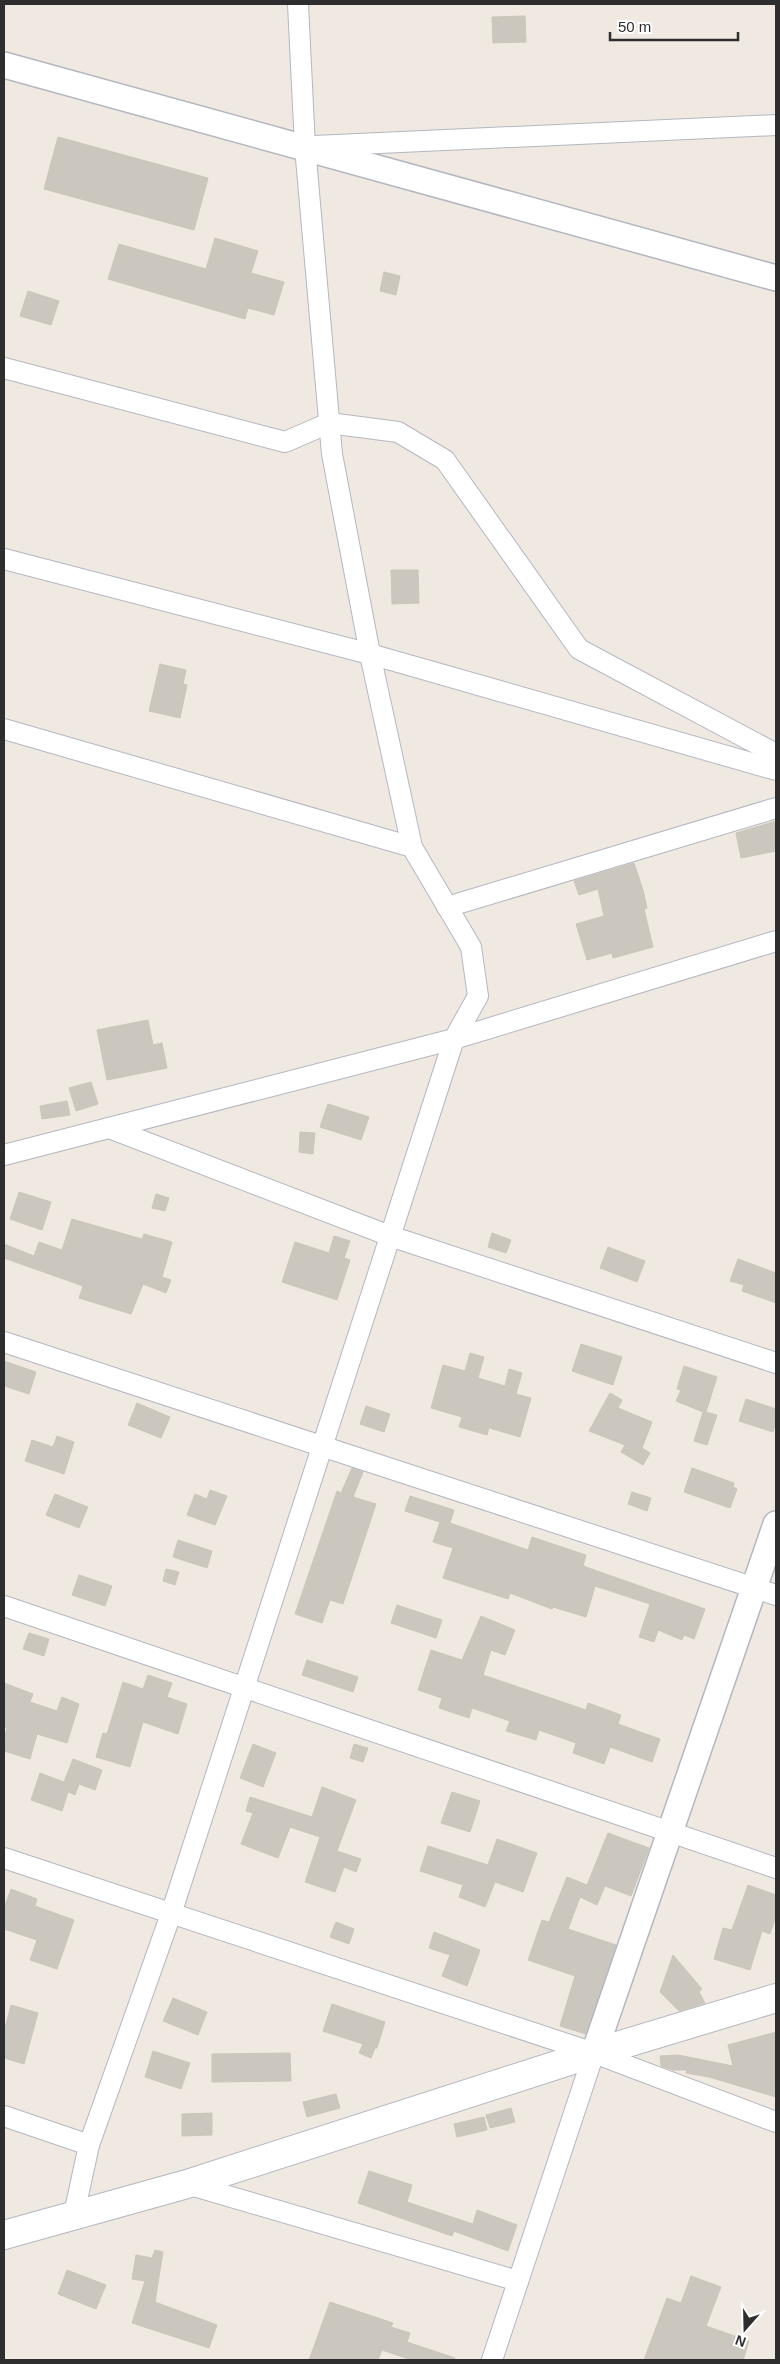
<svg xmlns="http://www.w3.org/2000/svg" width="780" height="2364" viewBox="0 0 780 2364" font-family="Helvetica,sans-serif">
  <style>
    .building { fill: #cbc7bf; stroke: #cbc5ba }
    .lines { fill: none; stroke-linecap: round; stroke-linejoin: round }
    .minor-casing { stroke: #b4b7c1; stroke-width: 22 }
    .tertiary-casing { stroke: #b4b7c1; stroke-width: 28 }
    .secondary-casing { stroke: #b4b7c1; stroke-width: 30 }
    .minor { stroke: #fff; stroke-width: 20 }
    .tertiary { stroke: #fff; stroke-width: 25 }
    .secondary { stroke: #fff; stroke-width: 28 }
  </style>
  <rect width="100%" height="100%" fill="#efe9e1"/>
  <g class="building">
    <polygon points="525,16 526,42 493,43 492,17"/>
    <polygon points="58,137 208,178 194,230 44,189"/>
    <polygon points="215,238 258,251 251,273 284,282 274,315 248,308 245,319 108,279 119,244 206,269"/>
    <polygon points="384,272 400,276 396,295 380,291"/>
    <polygon points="28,291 59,301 51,325 20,316"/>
    <polygon points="391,570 418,570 419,603 392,604"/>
    <polygon points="160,664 186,670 183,684 187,685 180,718 149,711"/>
    <polygon points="776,821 776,851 741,858 736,833"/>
    <polygon points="634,863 643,890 647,908 644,909 653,947 613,958 612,953 587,960 576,924 604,916 598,889 579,895 574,881"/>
    <polygon points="148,1020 153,1045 162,1043 167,1068 107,1080 97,1030"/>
    <polygon points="91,1082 98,1104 76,1111 69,1088"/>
    <polygon points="67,1101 70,1115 42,1119 40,1106"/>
    <polygon points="328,1104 369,1117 361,1140 320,1127"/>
    <polygon points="300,1132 315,1133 313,1154 299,1152"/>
    <polygon points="19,1192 51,1202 42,1230 10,1219"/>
    <polygon points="156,1194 169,1198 165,1211 152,1208"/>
    <polygon points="72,1219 142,1239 144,1234 172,1242 162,1277 171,1280 166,1293 143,1284 131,1314 79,1298 83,1286 4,1258 4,1244 34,1256 39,1242 62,1250"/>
    <polygon points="492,1233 511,1240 506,1253 488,1247"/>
    <polygon points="334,1236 350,1241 344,1258 350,1260 337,1300 282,1282 295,1242 329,1253"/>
    <polygon points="608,1247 645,1261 637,1282 600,1268"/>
    <polygon points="738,1259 776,1273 776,1303 742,1291 744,1285 730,1281"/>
    <polygon points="581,1344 622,1357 613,1385 572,1371"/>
    <polygon points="470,1353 484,1357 478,1378 505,1386 509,1369 522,1373 516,1394 531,1398 520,1437 489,1428 487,1435 459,1427 462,1417 431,1408 443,1365 465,1371"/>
    <polygon points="4,1361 36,1372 29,1394 4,1386"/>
    <polygon points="684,1366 717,1377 706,1412 717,1415 707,1445 694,1441 703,1412 676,1401 681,1390 677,1389"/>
    <polygon points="610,1393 622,1400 618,1408 652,1422 642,1448 650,1453 643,1465 621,1452 625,1445 589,1431"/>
    <polygon points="746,1399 776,1409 776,1420 773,1432 739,1421"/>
    <polygon points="137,1403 170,1417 161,1438 128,1425"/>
    <polygon points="366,1406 390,1414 384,1432 360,1424"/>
    <polygon points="57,1436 74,1442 64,1474 25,1461 32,1440 53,1447"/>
    <polygon points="352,1468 363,1472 353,1497 376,1504 343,1604 330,1600 322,1623 295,1614 337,1491 341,1493"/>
    <polygon points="692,1468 734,1483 733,1487 737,1489 730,1508 684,1492"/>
    <polygon points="210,1490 227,1496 215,1525 187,1515 195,1494 207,1499"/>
    <polygon points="632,1492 651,1498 647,1511 628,1504"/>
    <polygon points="55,1494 88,1507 79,1528 46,1515"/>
    <polygon points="410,1496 454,1510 450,1523 528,1550 532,1537 586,1555 583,1566 705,1609 694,1639 684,1635 682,1640 658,1630 654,1642 639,1637 650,1604 595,1586 586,1617 553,1607 552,1609 510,1593 508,1599 443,1578 453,1548 433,1542 440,1522 405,1511"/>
    <polygon points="178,1540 212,1551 207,1568 173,1557"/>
    <polygon points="166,1569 179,1572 175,1585 163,1581"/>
    <polygon points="79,1575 112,1586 105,1606 72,1595"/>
    <polygon points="397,1605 442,1620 436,1638 391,1623"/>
    <polygon points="481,1616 515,1630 505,1655 491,1650 483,1675 586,1710 588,1703 621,1715 618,1724 660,1739 652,1762 610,1747 604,1764 573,1753 576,1743 539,1730 536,1740 506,1731 510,1721 472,1708 469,1718 439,1708 442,1698 418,1690 431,1650 462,1660"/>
    <polygon points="29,1633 49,1639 44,1656 23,1649"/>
    <polygon points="307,1660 358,1677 353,1692 302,1675"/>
    <polygon points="148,1675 172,1683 167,1697 187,1704 178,1734 143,1722 130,1767 96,1757 103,1733 107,1734 123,1682 143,1689"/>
    <polygon points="4,1683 33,1694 30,1702 57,1711 62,1697 79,1704 67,1743 37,1734 30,1759 4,1751 4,1739 7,1728 4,1726"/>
    <polygon points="253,1744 276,1753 263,1787 240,1778"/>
    <polygon points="354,1744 368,1748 363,1762 350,1758"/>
    <polygon points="73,1759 102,1770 95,1790 79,1784 75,1795 68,1792 62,1811 31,1800 40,1773 64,1782"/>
    <polygon points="322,1787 356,1800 337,1851 361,1859 356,1872 344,1867 335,1892 305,1882 320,1837 290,1827 278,1858 241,1844 253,1813 246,1811 250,1797 312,1817"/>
    <polygon points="452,1792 480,1801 470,1832 441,1823"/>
    <polygon points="608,1833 649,1848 631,1896 605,1886 597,1905 580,1897 568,1929 616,1945 586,2034 560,2026 575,1976 528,1960 542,1920 549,1922 567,1877 587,1885"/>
    <polygon points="497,1839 537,1853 523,1892 495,1882 485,1907 459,1897 463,1885 420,1871 428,1846 488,1865"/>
    <polygon points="748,1885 776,1895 776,1916 770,1934 762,1931 750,1970 714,1959 723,1928 732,1930"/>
    <polygon points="11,1889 37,1899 35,1906 74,1920 57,1969 30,1960 37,1940 4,1929 4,1908"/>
    <polygon points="336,1922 354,1929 349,1944 330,1937"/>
    <polygon points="434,1932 480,1950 467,1986 442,1976 450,1955 429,1948"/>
    <polygon points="673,1955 702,1989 699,1992 705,2003 679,2011 660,1992"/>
    <polygon points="173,1998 207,2012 198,2035 163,2021"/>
    <polygon points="332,2004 385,2022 377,2048 375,2048 371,2058 359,2053 363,2044 323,2031"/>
    <polygon points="11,2005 38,2013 24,2064 4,2058 4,2032"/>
    <polygon points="776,2032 776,2097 709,2077 686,2073 687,2070 673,2070 661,2066 660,2056 678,2055 733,2066 728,2045"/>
    <polygon points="153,2051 190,2063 181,2089 145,2077"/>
    <polygon points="290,2053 291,2081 212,2082 212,2054"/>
    <polygon points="336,2094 340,2108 307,2117 303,2102"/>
    <polygon points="511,2108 515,2122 490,2128 486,2115"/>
    <polygon points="212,2113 212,2135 182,2136 182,2114"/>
    <polygon points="484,2117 487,2130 457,2137 454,2124"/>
    <polygon points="369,2171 412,2185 407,2202 473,2224 477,2210 517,2225 508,2251 454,2231 452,2236 358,2203"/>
    <polygon points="155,2250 163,2252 155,2302 217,2325 209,2348 132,2323 145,2281 132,2279 136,2255 152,2258"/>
    <polygon points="67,2270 106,2285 96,2309 58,2294"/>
    <polygon points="691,2276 721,2287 706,2326 749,2341 743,2360 644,2360 667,2298 681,2303"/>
    <polygon points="330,2302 393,2323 391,2327 410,2333 407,2342 455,2358 454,2360 412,2360 382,2350 378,2360 309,2360"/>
  </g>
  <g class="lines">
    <defs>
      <g id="minor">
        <polyline points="314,146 776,125"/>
        <polyline points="4,368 285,442 329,423 398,432 445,460 579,649 776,754"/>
        <polyline points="4,559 370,654 776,770"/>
        <polyline points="4,729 412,847"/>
        <polyline points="447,907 776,808"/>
        <polyline points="109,1128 390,1236 776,1363"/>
        <polyline points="4,1155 454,1039 776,941"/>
        <polyline points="4,1342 776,1595"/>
        <polyline points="4,1606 776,1868"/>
        <polyline points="4,1858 594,2053 776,2122"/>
        <polyline points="4,2116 89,2145"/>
        <polyline points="187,2184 518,2281"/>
        <polyline points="74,2214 89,2145 171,1914 454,1039 478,996 471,947 412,847 370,654 332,454 305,147 298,4"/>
        <polyline points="492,2360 594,2053"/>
      </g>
      <g id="tertiary">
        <polyline points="4,65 776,278"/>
        <polyline points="594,2053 776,1524"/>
      </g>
      <polyline id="secondary" points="4,2235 187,2184 594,2053 776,1998"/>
    </defs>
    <use href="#minor" class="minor-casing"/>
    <use href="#tertiary" class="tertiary-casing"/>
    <use href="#secondary" class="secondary-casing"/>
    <use href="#minor" class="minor"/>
    <use href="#tertiary" class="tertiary"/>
    <use href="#secondary" class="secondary"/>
  </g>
  <rect width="780" height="2364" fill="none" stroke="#2e2e2e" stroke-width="10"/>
  <g transform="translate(745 2329) rotate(200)" stroke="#ffffff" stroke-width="4" paint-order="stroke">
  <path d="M0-4L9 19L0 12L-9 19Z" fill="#2e2e2e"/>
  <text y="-8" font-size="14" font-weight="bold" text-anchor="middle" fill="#2e2e2e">N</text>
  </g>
  <path d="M610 32v8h128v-8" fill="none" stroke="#2e2e2e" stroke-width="2.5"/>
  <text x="618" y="32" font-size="15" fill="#2e2e2e" stroke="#ffffff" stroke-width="4" paint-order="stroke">50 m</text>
</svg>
